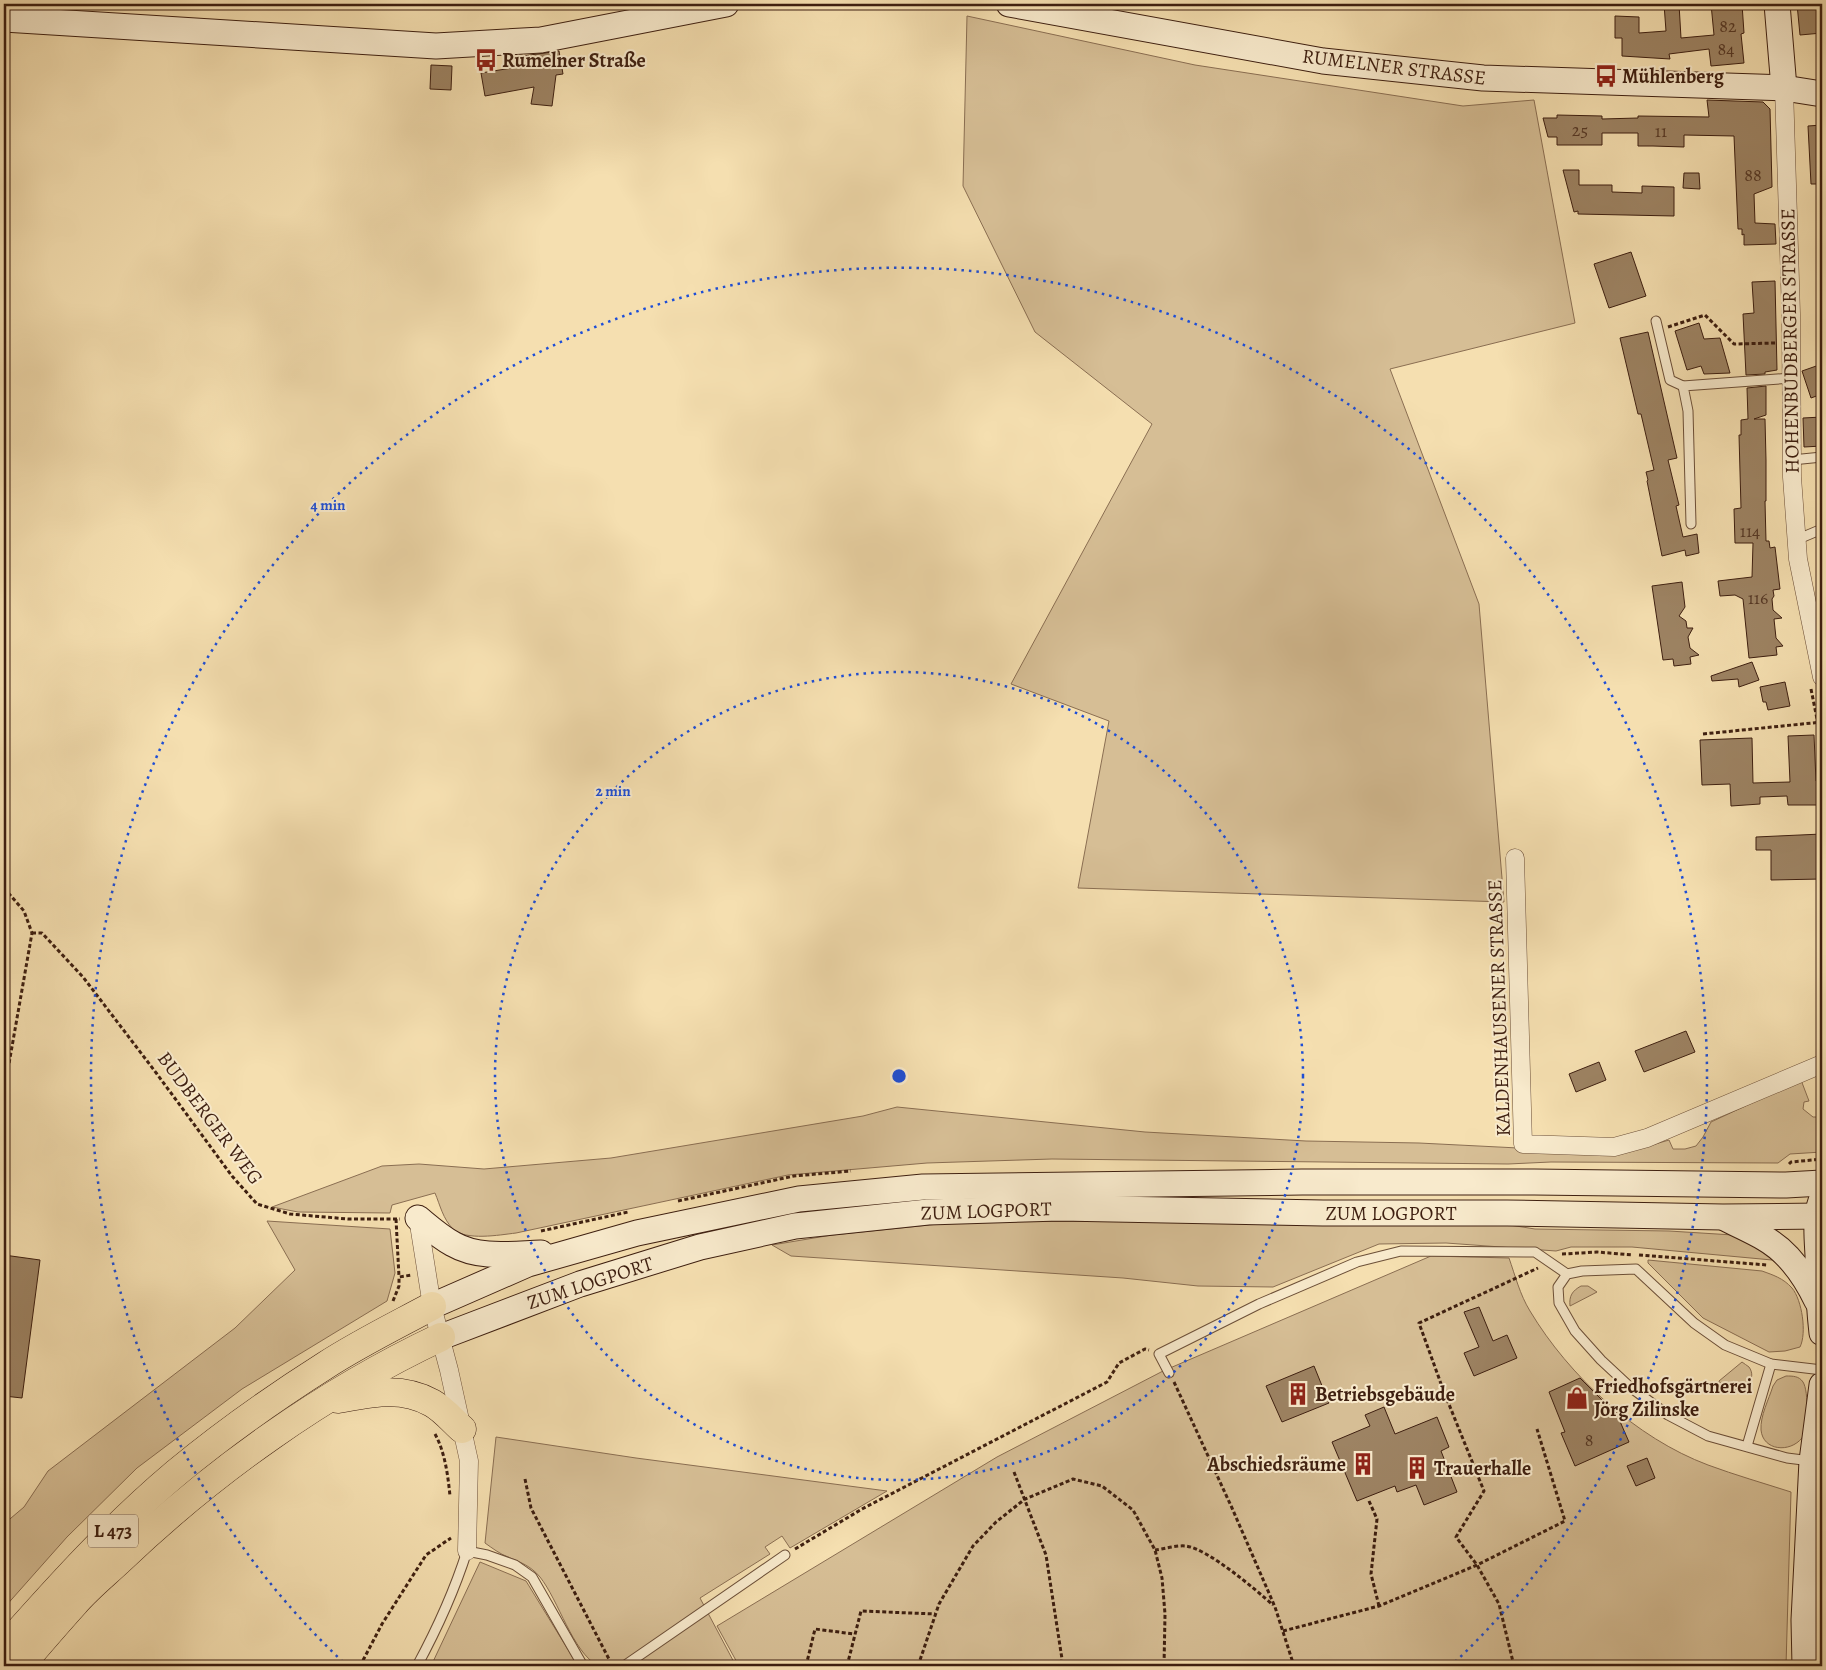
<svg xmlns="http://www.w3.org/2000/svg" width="1826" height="1670" viewBox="0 0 1826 1670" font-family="Alegreya,serif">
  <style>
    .green { fill: #d6be95; stroke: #8a6e52 }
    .building { fill: #9d8363; stroke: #3e1f10 }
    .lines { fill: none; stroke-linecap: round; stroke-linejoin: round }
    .lane-casing { stroke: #6c4f38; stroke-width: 11 }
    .street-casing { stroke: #6c4f38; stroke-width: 19 }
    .secondary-casing { stroke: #3e1f10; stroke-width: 27 }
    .highway-casing { stroke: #3e1f10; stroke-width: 29 }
    .path { stroke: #3e1f10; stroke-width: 3; stroke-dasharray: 4 2.5; stroke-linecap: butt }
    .lane { stroke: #f8eacc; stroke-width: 9 }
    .street { stroke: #f8eacc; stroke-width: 18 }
    .secondary { stroke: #f8eacc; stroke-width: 25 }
    .highway { stroke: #f5dfb0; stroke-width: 28 }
    .ring { fill: none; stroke: #1d4ed8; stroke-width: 2.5; stroke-dasharray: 2.5 5 }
    .labels { text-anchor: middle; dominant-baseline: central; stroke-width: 4; stroke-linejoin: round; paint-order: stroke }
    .number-label { font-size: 18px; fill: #563825 }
    .shield { fill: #f8eacc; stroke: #765c48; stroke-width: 1 }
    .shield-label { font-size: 19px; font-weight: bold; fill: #3e1f10 }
    .poi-label { font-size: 20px; font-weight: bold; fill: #3e1f10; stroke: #f8eacc; text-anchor: start }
    .street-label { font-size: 20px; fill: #3e1f10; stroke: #f8eacc }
    .centre { fill: #1d4ed8; stroke: #f8eacc; stroke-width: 2.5 }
    .ring-label { font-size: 15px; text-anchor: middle; font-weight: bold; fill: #1d4ed8; stroke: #f8eacc; stroke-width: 4; stroke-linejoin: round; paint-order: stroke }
  </style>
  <rect width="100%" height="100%" fill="#f5dfb0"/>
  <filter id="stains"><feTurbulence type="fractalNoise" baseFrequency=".004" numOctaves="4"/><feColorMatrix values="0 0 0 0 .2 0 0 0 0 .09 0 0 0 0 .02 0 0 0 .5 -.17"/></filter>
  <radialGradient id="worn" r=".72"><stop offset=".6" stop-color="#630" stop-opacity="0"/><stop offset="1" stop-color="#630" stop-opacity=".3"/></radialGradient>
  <g class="green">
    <polygon points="967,16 1195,65 1463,106 1534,100 1575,323 1390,369 1479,604 1504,902 1078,888 1109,721 1011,684 1152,424 1035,332 963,186"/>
    <path d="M1801,1080L1809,1101L1804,1102L1803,1109L1813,1117H1822V1152L1790,1154L1778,1163L1551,1162L1508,1164L1052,1159L927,1163L788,1175L516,1233C499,1235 466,1241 453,1229C443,1219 440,1205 435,1193L392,1205L390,1213L298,1212L272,1207L382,1166L419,1164L484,1169L611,1158L863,1116L897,1107L1145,1132L1306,1141L1419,1143L1558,1150L1645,1147L1669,1140L1673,1149H1685L1696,1146L1703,1137L1711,1122Z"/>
    <polygon points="267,1221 390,1229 395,1273 387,1301 242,1389 137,1468 67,1537 4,1608 4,1524 24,1507 48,1471 235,1328 295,1270"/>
    <polygon points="1139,1221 1497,1223 1535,1229 1669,1231 1733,1235 1776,1256 1772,1260 1632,1247 1571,1247 1556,1251 1446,1243 1379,1244 1273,1287 1198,1286 1123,1278 791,1256 772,1245 832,1235 958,1222"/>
    <path d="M1431,1256L1509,1258C1515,1275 1520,1295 1530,1311C1569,1376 1636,1438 1708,1465C1735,1475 1763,1483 1791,1492L1786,1666H739L717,1626L997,1457L1163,1371Z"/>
    <path d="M1648,1260L1762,1271C1773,1275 1783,1278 1792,1288C1802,1300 1807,1333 1800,1347L1785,1351L1769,1352L1703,1318L1648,1263Z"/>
    <path d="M1581,1286H1588L1597,1292L1570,1306C1569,1296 1572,1291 1581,1286Z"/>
    <path d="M1742,1362C1744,1364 1747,1365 1749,1367C1757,1378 1746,1390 1735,1389C1729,1388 1724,1385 1719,1382V1381Z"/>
    <path d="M1786,1376C1793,1376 1799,1376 1803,1382C1809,1391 1808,1430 1802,1438C1790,1453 1763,1451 1761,1430C1760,1416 1769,1399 1773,1386L1777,1380Z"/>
    <path d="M496,1437L636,1458L887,1491L790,1548L782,1536L765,1547L770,1554L700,1598L736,1666H598C572,1651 559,1601 540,1577C531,1566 520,1562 508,1557C500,1554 492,1548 485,1543Z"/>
    <polygon points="480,1562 526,1581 578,1666 431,1666"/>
  </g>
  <g class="building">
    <polygon points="1664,4 1679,4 1681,38 1714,35 1711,4 1742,4 1744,33 1741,34 1744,63 1711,66 1709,49 1669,54 1670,59 1622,56 1622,38 1615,38 1615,16 1639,17 1639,33 1666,31"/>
    <polygon points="1797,4 1818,4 1822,33 1800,35"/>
    <polygon points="559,51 563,74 556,75 552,106 531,104 534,87 485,96 481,73 524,66 523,56"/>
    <polygon points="431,65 452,66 451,90 430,89"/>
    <polygon points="1707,100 1763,102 1770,109 1772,187 1754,194 1755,223 1775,224 1776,244 1744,245 1744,234 1742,235 1742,229 1738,229 1734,136 1684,135 1684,147 1653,146 1638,146 1638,133 1602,133 1602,145 1557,145 1557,137 1548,137 1543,118 1557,118 1557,115 1602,116 1602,119 1638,118 1638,116 1709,117"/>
    <polygon points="1822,125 1822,184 1811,184 1808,126"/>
    <polygon points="1563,170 1579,170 1579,185 1612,185 1612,192 1642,193 1642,186 1674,187 1674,216 1578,214 1578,211 1574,212"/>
    <polygon points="1684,173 1699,173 1700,189 1683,188"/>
    <polygon points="1631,252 1646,296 1609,308 1594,264"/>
    <polygon points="1775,281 1777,370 1765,372 1765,374 1746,375 1743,314 1754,313 1752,282"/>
    <polygon points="1699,323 1704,339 1720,338 1730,373 1704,374 1701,366 1687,370 1675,331"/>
    <polygon points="1648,332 1677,458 1668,460 1679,505 1676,506 1683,537 1697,534 1699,553 1686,556 1685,550 1662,556 1647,481 1648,480 1646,472 1654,470 1641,414 1638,414 1620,338"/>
    <polygon points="1822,364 1822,394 1811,398 1802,371"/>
    <polygon points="1766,386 1766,415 1754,419 1765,419 1766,460 1766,501 1765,501 1766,541 1769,541 1770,548 1775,547 1780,589 1773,590 1774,596 1772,599 1773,610 1782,618 1774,619 1776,638 1783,646 1776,647 1777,655 1749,658 1743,599 1735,595 1720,596 1718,581 1752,577 1753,543 1735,543 1734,509 1741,508 1739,435 1741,435 1741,420 1748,419 1747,388"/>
    <polygon points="1822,417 1822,446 1804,447 1803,418"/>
    <polygon points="1682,582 1685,607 1679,616 1686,621 1687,628 1693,628 1688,637 1690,648 1699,655 1690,657 1691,664 1674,666 1673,659 1663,660 1652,586"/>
    <polygon points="1752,662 1759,680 1739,687 1738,679 1712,681 1711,676"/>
    <polygon points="1785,682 1790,706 1768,710 1766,702 1763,702 1760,687"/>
    <polygon points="1814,735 1816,781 1822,781 1822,805 1788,805 1787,796 1760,797 1760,804 1731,806 1730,784 1702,785 1700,740 1752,738 1753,783 1790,782 1788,736"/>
    <polygon points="1822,834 1822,879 1771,880 1771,850 1756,850 1756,837"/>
    <polygon points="1686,1031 1695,1052 1644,1072 1635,1051"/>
    <polygon points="1599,1062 1606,1080 1576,1092 1569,1074"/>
    <polygon points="4,1255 40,1260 22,1398 4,1396"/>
    <polygon points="1479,1307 1493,1341 1507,1335 1517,1358 1474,1376 1464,1353 1479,1347 1464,1312"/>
    <polygon points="1314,1366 1329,1403 1282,1422 1266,1386"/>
    <polygon points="1580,1378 1613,1411 1615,1410 1629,1442 1575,1466 1561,1433 1565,1432 1549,1392"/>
    <polygon points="1384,1407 1395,1434 1437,1417 1449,1447 1441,1451 1457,1492 1424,1505 1416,1485 1397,1492 1395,1486 1357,1501 1332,1442 1370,1426 1365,1415"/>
    <polygon points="1647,1458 1655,1478 1636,1486 1627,1466"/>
  </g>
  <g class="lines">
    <defs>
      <g id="lane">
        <polyline points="1656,321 1670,380 1683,386"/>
        <polyline points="1792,460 1822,457"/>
        <polyline points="1691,524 1688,411 1683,386 1792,378"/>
        <polyline points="1796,540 1822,529"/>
        <polyline points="1169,1373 1159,1354 1259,1304 1357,1262 1401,1251 1535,1252 1567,1274"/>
        <polyline points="1747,1446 1771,1364"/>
        <polyline points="1811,1461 1787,1458 1708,1436 1668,1415 1630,1387 1601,1360 1575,1331 1559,1303 1558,1287 1567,1274 1582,1271 1636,1269 1694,1323 1725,1345 1771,1364 1822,1370"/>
        <path d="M417,1666C437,1629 454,1592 467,1551L487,1555L515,1565L532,1577L583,1666"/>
        <polyline points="624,1666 785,1555"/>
      </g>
      <g id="street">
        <polyline points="1784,88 1791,314 1792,477 1798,559 1822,677"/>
        <polyline points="1515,858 1523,1144 1614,1147 1647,1138 1822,1064"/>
        <polyline points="418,1218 432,1306 449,1370 469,1461 467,1551"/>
      </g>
      <g id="secondary">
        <polyline points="1009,4 1323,61 1483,78 1784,88 1822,94"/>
        <polyline points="1777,4 1784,88"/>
        <polyline points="4,19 436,46 541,40 726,4"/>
        <path d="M1821,1201C1815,1218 1817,1237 1818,1255C1818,1281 1819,1307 1822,1333"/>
        <path d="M418,1218C429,1227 440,1237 453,1244C479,1259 511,1254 541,1253"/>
        <path d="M1725,1218C1738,1225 1752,1231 1764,1238C1789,1252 1805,1276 1817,1301"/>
        <polyline points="432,1306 528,1264 637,1233 799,1199 923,1187 1302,1182 1534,1182 1786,1185 1822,1183"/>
        <polyline points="441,1337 580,1284 700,1247 795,1226 928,1212 1060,1208 1323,1213 1507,1213 1723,1217 1822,1216"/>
        <polyline points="1805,1666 1804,1620 1812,1461 1822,1385"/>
      </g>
      <g id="highway">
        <path d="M338,1399C372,1393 401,1386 432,1403C443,1409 453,1421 462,1429"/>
        <path d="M4,1648C58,1587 113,1526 176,1473C223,1434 274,1398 326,1365C360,1343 397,1325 432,1306"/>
        <path d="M20,1666C38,1645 56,1624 75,1603C88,1588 104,1575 119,1561C212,1472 324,1392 441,1337"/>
      </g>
    </defs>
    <use href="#lane" class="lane-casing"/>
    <use href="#street" class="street-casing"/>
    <use href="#secondary" class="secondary-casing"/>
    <use href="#highway" class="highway-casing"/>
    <g class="path">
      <polyline points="1668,327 1705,315 1734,344 1776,343"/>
      <polyline points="1811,689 1822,744"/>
      <polyline points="1703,734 1822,722"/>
      <polyline points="4,888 24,911 32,933 4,1092"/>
      <polyline points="32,933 42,933 83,977 157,1074 232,1176 257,1204 290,1214 348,1219 400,1219"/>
      <polyline points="1789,1164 1791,1162 1822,1159"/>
      <polyline points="678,1201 794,1176 851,1171"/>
      <polyline points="396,1219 399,1277"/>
      <polyline points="541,1231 628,1212"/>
      <polyline points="1562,1254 1597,1252 1633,1255"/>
      <polyline points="1639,1255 1767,1265"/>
      <polyline points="393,1301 399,1286 399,1277 412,1275"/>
      <polyline points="1174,1382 1232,1508 1275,1607 1294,1666"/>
      <path d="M435,1434C445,1452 448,1476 450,1496"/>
      <polyline points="1014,1472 1046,1555 1062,1659 1061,1666"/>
      <polyline points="525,1479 531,1508 611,1663"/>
      <polyline points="1369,1501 1377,1519 1371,1574 1379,1606"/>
      <polyline points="795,1549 862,1509 1107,1382 1119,1363 1145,1349 1149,1350"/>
      <path d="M1155,1550C1164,1549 1176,1545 1186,1546C1208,1549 1255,1589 1273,1605"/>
      <polyline points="1283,1631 1379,1606 1477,1565 1565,1521 1537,1429"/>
      <polyline points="360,1666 382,1624 426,1555 451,1538"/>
      <polyline points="806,1666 815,1629 854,1634"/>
      <polyline points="847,1666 861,1611 935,1614"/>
      <polyline points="918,1666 939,1604 973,1546 996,1522 1025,1499 1073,1479 1102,1486 1133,1510 1155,1550 1162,1578 1165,1614 1164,1666"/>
      <polyline points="1514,1666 1499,1604 1477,1565 1456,1537 1484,1491 1444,1392 1419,1323 1538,1268"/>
    </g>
    <use href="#lane" class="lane"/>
    <use href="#street" class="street"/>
    <use href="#secondary" class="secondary"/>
    <use href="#highway" class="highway"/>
  </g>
  <g class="ring">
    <circle cx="899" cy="1076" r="404"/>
    <path d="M343 1662A808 808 0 1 1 1455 1662"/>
  </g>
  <defs>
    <symbol id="bus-bare" viewBox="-9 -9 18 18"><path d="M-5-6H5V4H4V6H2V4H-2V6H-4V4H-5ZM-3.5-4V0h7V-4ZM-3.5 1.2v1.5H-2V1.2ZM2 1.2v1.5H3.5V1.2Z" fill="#8f2418" stroke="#f8eacc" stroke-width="2.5" paint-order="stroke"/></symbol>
    <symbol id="building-bare" viewBox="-9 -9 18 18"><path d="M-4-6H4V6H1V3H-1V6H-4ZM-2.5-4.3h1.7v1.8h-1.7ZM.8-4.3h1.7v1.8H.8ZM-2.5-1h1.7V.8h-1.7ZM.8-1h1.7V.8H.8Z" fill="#8f2418" stroke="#f8eacc" stroke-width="2.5" paint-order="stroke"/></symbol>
    <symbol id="shop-bare" viewBox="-9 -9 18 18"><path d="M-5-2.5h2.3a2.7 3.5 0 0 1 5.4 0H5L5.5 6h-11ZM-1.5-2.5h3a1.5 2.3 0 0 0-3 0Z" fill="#8f2418" stroke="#f8eacc" stroke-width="2.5" paint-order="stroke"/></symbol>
  </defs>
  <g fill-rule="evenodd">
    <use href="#bus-bare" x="470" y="44" width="32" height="32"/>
    <use href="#bus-bare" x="1590" y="60" width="32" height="32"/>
    <use href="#building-bare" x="1282" y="1378" width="32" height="32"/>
    <use href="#shop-bare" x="1561" y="1382" width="32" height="32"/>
    <use href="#building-bare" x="1347" y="1448" width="32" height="32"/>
    <use href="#building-bare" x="1401" y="1452" width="32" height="32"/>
  </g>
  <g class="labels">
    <g class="number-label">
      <text x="1728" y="26">82</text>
      <text x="1726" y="49">84</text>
      <text x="1580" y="130">25</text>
      <text x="1661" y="131">11</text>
      <text x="1753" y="175">88</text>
      <text x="1750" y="531">114</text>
      <text x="1758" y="598">116</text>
      <text x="1589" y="1440">8</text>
    </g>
    <rect class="shield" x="88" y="1514.5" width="50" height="33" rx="4"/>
    <g class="shield-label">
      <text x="113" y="1531">L 473</text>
    </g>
    <g class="poi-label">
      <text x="502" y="60">Rumelner Straße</text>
      <text x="1622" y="76">Mühlenberg</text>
      <text x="1594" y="1386">Friedhofsgärtnerei<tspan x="1594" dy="23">Jörg Zilinske</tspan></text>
      <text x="1315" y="1394">Betriebsgebäude</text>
      <text x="1346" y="1464" text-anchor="end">Abschiedsräume</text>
      <text x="1434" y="1468">Trauerhalle</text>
    </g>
    <g class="street-label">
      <text transform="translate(1394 67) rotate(7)">RUMELNER STRASSE</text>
      <text transform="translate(1790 341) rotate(-91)">HOHENBUDBERGER STRASSE</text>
      <text transform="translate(1499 1008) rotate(-92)">KALDENHAUSENER STRASSE</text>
      <text transform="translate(210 1118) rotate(53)">BUDBERGER WEG</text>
      <text transform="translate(986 1211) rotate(-2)">ZUM LOGPORT</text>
      <text x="1391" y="1213">ZUM LOGPORT</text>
      <text transform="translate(590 1283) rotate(-18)">ZUM LOGPORT</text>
    </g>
  </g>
  <circle cx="899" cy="1076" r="8" class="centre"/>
  <g class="ring-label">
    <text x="328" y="510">4 min</text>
    <text x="613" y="796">2 min</text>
  </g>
  <rect width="1826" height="1670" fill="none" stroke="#f5dfb0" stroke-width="20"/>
  <rect x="5" y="5" width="1816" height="1660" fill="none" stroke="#3e1f10" stroke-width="2.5"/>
  <rect x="10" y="10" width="1806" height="1650" fill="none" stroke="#3e1f10"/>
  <rect width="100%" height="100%" filter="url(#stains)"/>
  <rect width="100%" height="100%" fill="url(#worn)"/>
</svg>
